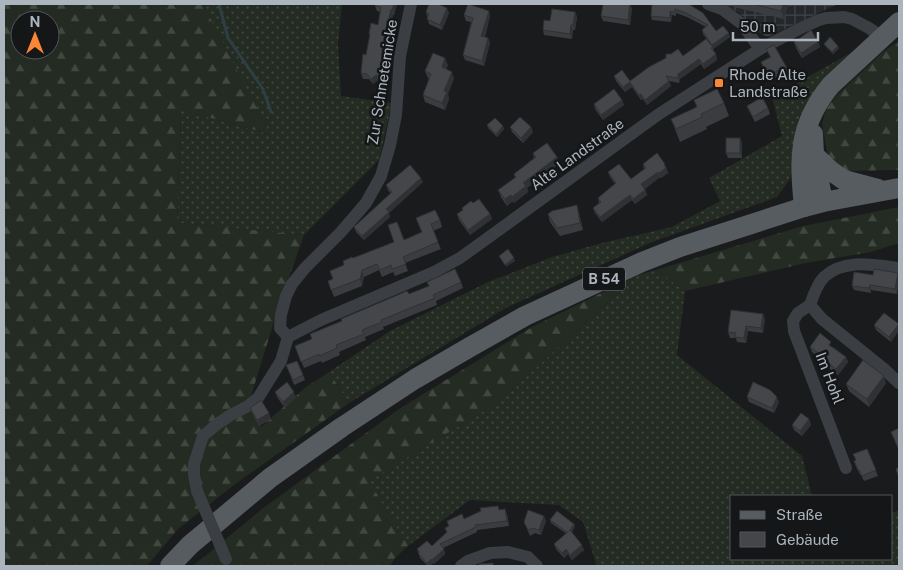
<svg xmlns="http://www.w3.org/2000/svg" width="903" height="570" viewBox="0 0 903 570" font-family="'Public Sans',sans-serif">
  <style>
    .industrial { fill: url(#industrial-grid) }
    .grass { fill: url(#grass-dots) }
    .forest { fill: url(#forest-firs); fill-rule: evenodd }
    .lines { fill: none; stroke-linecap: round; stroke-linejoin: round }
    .stream { stroke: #2f3e42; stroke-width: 3 }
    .minor { stroke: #3b3e42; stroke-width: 12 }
    .primary { stroke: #575c61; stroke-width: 20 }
    .minor-bridge { stroke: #3b3e42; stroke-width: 12 }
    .wall { fill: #3a3c40 }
    .shaded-wall { fill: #303134 }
    .building { fill: #44464a; stroke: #303134 }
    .poi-dot { fill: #fa8735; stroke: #151618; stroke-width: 2 }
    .labels { text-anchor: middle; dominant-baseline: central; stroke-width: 5; stroke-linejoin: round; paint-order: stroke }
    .shield { fill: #151618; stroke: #7f858c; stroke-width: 1 }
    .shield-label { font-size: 14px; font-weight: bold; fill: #acb5bd }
    .poi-label { font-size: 15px; fill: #acb5bd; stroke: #151618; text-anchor: start }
    .street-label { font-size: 15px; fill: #acb5bd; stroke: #151618 }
  </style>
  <defs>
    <pattern id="industrial-grid" width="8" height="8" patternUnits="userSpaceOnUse" patternTransform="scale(1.25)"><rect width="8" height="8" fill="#26272a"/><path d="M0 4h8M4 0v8" fill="none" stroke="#434447"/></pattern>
    <pattern id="grass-dots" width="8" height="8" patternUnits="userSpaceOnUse" patternTransform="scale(1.25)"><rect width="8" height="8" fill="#232b22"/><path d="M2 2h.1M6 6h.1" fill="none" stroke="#404840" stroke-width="1.8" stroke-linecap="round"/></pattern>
    <pattern id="forest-firs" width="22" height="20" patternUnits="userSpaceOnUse" patternTransform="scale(1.25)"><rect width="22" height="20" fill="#232b22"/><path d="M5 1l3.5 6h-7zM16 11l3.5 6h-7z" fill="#404840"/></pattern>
  </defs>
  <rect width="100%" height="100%" fill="#1a1b1d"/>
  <polygon class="industrial" points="718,4 838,4 768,37 757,32 738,12"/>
  <g class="grass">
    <polygon points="203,4 342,4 338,44 341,96 392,103 379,160 304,235 177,223 181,110 269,134"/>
    <polygon points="852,52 811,100 798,128 790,179 777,197 652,242 506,308 349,403 329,372 390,331 488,282 552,257 602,243 672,227 720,201 709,178 782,136 772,97"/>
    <polygon points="656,270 685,291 677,355 802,456 812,496 732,496 732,559 892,559 892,513 899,510 899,566 596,566 596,564 583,522 559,505 470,500 408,546 368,481 498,402 638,275"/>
  </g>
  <g class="forest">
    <path d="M4,4H203L270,134L181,110L177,223L304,235L276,315L248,406L261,427L306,387L329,372L349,403L234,485L178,529L147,566H4ZM20,20H50V50H20Z"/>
    <polygon points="899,41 899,170 846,171 828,157 822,124 826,109 839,93 884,51"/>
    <polygon points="899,207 899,243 871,252 806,263 685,291 656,270 803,226"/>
    <polygon points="638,275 498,402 369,481 408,546 395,558 390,566 193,566 262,509 399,409 532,327"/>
  </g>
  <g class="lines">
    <polyline class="stream" points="219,4 228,38 263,89 271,112"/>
    <g class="minor">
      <polyline points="708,4 722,9 742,24 760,49"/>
      <path d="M899,268C875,265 844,258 824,277C817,284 813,296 810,305L822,319L884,369L899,383"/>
      <polyline points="810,305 798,313 793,321 794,331 846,468"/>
      <polyline points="288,337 321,320 434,272 460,258 659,114 760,49 803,27 819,20 826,18 844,17 852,19 869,28 883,38"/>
      <polyline points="288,337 280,328 281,315 286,296 292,284 305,268 341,232 366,203 381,176 390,145 396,115 400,56 411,4"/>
      <polyline points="197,491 194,475 194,464 203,436 216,425 229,416 248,406 258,398 281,361 288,337"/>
      <polyline points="461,566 468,561 490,553 508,552 528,557 537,566"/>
    </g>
    <g class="primary">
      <polyline points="813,134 814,155 823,202"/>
      <polyline points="814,155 831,171 844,180 878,189"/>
      <path d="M804,207C799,158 798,125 831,85L899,22"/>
      <polyline points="170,566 190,545 270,478 342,427 415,379 470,347 525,316 642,262 680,247 804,207 823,202 899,188"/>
    </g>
    <polyline class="minor-bridge" points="197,491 226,559"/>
  </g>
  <g class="wall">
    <polygon points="376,4 397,4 394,15 393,15 384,51 384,57 385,61 384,80 378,80 373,84 369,79 363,79 361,73 370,37 369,34 378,25 380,12 377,11 375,6"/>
    <polygon points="652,4 691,4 692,6 716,31 730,37 713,49 713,48 717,60 704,69 701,64 680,79 679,83 669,81 671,86 647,105 643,99 641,100 632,87 625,92 616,81 614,76 630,81 683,56 711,45 703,34 702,30 706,27 687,17 676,13 676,16 672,15 671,22 652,20 651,16"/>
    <polygon points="730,4 788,4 784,19 734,7 733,5"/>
    <polygon points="632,8 630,25 603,21 601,16"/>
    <polygon points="489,11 490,16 485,37 488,38 490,43 484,66 465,60 463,55 471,22 466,21 464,15"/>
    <polygon points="426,12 449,13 442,30 429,24"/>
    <polygon points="575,12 577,17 575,30 573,30 572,39 544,35 543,30 550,21"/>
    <polygon points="794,42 818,42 820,47 802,58 796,48"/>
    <polygon points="824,44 838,46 839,48 833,54 825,46"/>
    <polygon points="766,49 788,70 790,76 783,80 780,75 770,81 763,68 761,62 770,57"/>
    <polygon points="448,65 446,69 454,78 448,94 449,99 445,110 425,102 423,95 429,79 428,78 425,71"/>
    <polygon points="622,100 624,105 603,120 595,109 594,104"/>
    <polygon points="694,100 724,103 729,116 706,127 707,129 680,142 671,119 697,107"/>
    <polygon points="747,106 768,108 770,114 755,122 749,111"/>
    <polygon points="487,125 503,126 504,129 497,137 488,128"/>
    <polygon points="510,127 531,127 533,132 523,143 512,132"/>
    <polygon points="740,138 742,143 742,158 728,158 726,153"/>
    <polygon points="533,153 557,157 560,163 527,188 528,192 514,203 513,201 507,206 501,197 498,190 515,178 514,174 534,158"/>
    <polygon points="643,164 665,164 668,173 661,178 660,177 645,189 647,195 635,204 632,200 602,222 595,213 593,208 599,203 598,198 615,184 610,177 608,172 631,179 644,169"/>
    <polygon points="423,182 389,213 390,217 364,240 356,232 354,227 391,194 388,190 386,185"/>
    <polygon points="473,203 490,214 492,219 470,235 459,220 457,214 463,210 462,208"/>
    <polygon points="579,213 583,230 560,236 550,222 548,214"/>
    <polygon points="416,218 440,220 442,227 433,231 441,249 405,263 408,271 395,276 393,272 382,277 379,270 364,277 362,286 334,297 328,281 333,279 353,258 422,233"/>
    <polygon points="898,273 899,276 899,281 897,294 871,290 871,293 854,290 852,286 873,275"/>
    <polygon points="461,282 463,288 436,301 437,305 383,327 384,329 365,337 366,340 339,352 340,355 322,363 321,361 304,368 295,346 312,339 342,321 409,294"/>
    <polygon points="884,313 891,342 876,330 874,325"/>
    <polygon points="765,319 763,333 748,331 746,343 737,342 736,338 730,338 728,332"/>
    <polygon points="810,347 833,347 846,357 848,362 838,375 822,363 820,359 812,352"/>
    <polygon points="288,370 303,375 305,380 294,385"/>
    <polygon points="886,383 869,407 849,391 846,384"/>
    <polygon points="275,392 296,397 285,408 277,397"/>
    <polygon points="747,397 779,402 774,413 749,402"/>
    <polygon points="250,408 271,419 259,426 252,413"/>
    <polygon points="809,419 811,425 802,436 794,430 792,425"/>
    <polygon points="867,449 878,476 864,481 861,475 860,475 856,466 856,460"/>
    <polygon points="499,510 507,514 509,526 477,530 477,532 443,548 445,554 434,564 433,563 430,566 428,566 420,558 417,549 432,546 447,533 445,528 449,526 447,521 464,519"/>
    <polygon points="550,520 574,524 575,526 572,532 584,550 572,560 568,554 564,558 556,549 554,544 567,534 551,523"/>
    <polygon points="546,521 541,535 535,533 530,536 524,522"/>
  </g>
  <g class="shaded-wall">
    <polygon points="394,4 397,4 394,15 392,10"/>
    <polygon points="630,4 632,8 630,25 628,20"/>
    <polygon points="783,4 788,4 784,19 781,11"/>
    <polygon points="447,8 449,13 442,30 440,25"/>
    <polygon points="391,9 393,15 384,51 384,57 385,61 384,80 382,75 382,46"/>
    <polygon points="489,11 490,16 483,41 481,36"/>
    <polygon points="670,11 672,15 671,22 670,18"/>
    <polygon points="575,12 577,17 575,30 573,25"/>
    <polygon points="571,25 573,30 572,39 570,34"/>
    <polygon points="729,33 730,37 713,49 712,45"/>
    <polygon points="488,38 490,43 484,66 482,61"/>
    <polygon points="818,42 820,47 802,58 801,53"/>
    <polygon points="838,46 839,48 833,54 832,52"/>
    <polygon points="716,54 717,60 704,69 703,64"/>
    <polygon points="445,58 448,65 444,74 442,67"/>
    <polygon points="699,59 701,64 680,79 679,83 678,78 678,74"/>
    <polygon points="452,72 454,78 448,94 449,99 445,110 442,103 444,91"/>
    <polygon points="376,75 378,80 373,84 371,79"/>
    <polygon points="669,81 671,86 647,105 645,100"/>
    <polygon points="630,82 632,87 625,92 623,87"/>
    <polygon points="641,94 643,99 641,100 639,95"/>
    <polygon points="622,100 624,105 603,120 601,115"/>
    <polygon points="503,126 504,129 497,137 496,134"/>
    <polygon points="531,127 533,132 523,143 521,138"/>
    <polygon points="740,138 742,143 742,158 740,153"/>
    <polygon points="557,157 560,163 527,188 528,192 514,203 512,197 523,183"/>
    <polygon points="665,164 668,173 661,178 659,173"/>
    <polygon points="658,172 660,177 643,190 641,184"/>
    <polygon points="421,178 423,182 389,213 390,217 364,240 362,236 386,209"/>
    <polygon points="645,190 647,195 635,204 633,199"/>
    <polygon points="511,195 513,201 507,206 505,199"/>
    <polygon points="630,195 632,200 602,222 600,217"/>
    <polygon points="577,205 579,213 583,230 580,223"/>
    <polygon points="490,214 492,219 470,235 468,230"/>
    <polygon points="514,258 515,261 506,267 505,265"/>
    <polygon points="362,270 364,277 362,286 360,279"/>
    <polygon points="898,273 899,276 899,281 897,294 895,289"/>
    <polygon points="870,285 871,290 871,293 869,288"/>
    <polygon points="763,314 765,319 763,333 761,328"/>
    <polygon points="899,324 899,331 891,342 889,337"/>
    <polygon points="746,326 748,331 746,343 744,338"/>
    <polygon points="846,357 848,362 838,375 836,369"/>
    <polygon points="884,376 886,383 869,407 867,399"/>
    <polygon points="294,392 296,397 285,408 283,402"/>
    <polygon points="777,397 779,402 774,413 772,408"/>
    <polygon points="269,413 271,419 259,426 257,420"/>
    <polygon points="809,419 811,425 802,436 800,431"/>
    <polygon points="505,509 507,514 509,526 507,521"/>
    <polygon points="544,516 546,521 541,535 539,530"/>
    <polygon points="574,524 575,526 569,535 568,533"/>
    <polygon points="582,545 584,550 572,560 570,555"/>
    <polygon points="444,549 445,554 434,564 432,560"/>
    <polygon points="566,549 568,554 564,558 562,553"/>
    <polygon points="431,559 433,563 430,566 428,566 427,563"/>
  </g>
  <g class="building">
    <polygon points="376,4 394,4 392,10 391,9 382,46 382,55 384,56 382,75 376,75 371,79 367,74 361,73 363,54 366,55 370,34 369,34 371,23 378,25 381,7 375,6"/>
    <polygon points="429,4 438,4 447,8 440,25 427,19 429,14 426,12"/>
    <polygon points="468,4 489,11 481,36 488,38 482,61 463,55 473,18 464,15"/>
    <polygon points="603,4 630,4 628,20 601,16"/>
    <polygon points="652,4 690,4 690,5 703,13 716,31 723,26 729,33 712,45 702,30 708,25 686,13 675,9 674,12 670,11 670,18 651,16"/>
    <polygon points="753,4 783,4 781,11"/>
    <polygon points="552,9 575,12 573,25 571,25 570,34 543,30 544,20 550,21"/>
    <polygon points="811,30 818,42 801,53 794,42"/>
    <polygon points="830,37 838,46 832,52 824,44"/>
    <polygon points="706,39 713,47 711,48 716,54 703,64 699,59 678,74 678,78 666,76 669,81 645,100 641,94 639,95 630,82 623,87 614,76 622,70 630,81 649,67 666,58 666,54 671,54 678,49 683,56"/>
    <polygon points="774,45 788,70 781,75 778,70 769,76 761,62 771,57 766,49"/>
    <polygon points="433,53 445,58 442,67 452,72 444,91 447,92 442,103 423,95 431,74 425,71"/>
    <polygon points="614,89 622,100 601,115 594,104"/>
    <polygon points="717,89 724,103 701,114 702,117 676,129 671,119 697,107 694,100"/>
    <polygon points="762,97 768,108 753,117 747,106"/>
    <polygon points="520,117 531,127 521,138 510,127"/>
    <polygon points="495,118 503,126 496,134 487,125"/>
    <rect x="726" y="138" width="14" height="15"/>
    <polygon points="547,143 557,157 523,183 526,186 512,197 511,195 505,199 498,190 516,177 514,174 536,157 533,153"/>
    <polygon points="657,153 665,164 664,165 666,168 659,173 658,172 641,184 645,190 633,199 630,195 600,217 593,208 601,202 598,198 616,183 608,172 619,164 631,179 646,168 643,164"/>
    <polygon points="410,165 421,178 386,209 389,212 362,236 354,227 392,192 386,185"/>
    <polygon points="479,199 490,214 468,230 457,214 463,210 462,208 471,201 473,203"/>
    <polygon points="577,205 580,223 557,228 548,214 552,211"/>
    <polygon points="435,210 440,220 431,224 438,242 403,257 406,264 392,269 391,265 380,270 377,264 362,270 360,279 331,290 328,281 333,279 330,271 344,265 343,261 352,257 353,258 394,242 388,225 397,222 404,240 422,232 416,218"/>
    <polygon points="508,249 514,258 505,265 499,256"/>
    <polygon points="455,269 461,282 433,295 435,298 381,320 382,322 362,330 364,334 336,345 337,348 319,356 319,354 301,362 295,346 312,339 310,334 342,321 341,319 407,291 409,294 429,286 427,282"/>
    <polygon points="874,269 898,273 895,289 870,285 869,288 852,286 854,272 873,275"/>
    <polygon points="731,310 763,314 761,328 746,326 744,338 735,337 736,333 728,332"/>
    <polygon points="884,313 899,324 889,337 874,325"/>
    <polygon points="820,333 831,342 829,345 846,357 836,369 820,357 821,355 810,347"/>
    <polygon points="863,360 884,376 867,399 846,384"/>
    <polygon points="297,361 303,375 293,380 286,365"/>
    <polygon points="287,382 294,392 283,402 275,392"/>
    <polygon points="753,382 770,390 777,397 772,408 747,397"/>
    <polygon points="261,400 269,413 257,420 250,408"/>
    <polygon points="801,413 809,419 800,431 792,425"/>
    <polygon points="899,428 899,450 891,432"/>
    <polygon points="867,449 876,470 862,476 859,470 858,470 854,461 856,460 853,454"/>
    <polygon points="899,467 899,478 896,469"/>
    <polygon points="498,506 499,510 505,509 507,521 475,525 476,527 440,544 444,549 432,560 431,559 427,563 418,553 420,552 417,549 427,541 432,546 447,532 445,528 449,526 447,521 462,514 464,519 481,511 480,508"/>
    <polygon points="528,510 544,516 539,530 533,528 528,530 524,522"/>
    <polygon points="557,511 574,524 568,533 550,520"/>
    <polygon points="570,530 582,545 570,555 566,549 562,553 554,544"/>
    <polygon points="493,563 493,566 479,566 479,564"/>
  </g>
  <rect class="poi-dot" x="714" y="78" width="10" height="10" rx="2.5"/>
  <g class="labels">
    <rect class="shield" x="583" y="267.5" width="42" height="23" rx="4"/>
    <g class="shield-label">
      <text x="604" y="279">B 54</text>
    </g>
    <g class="poi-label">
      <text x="729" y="74">Rhode Alte<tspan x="729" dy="17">Landstraße</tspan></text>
    </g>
    <g class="street-label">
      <text transform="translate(382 82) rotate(-81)">Zur Schnetemicke</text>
      <text transform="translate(577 154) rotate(-36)">Alte Landstraße</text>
      <text transform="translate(830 378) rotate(69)">Im Hohl</text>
    </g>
  </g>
  <rect width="903" height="570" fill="none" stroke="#acb5bd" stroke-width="10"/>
  <rect x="730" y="495" width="162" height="65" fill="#151618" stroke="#51565a"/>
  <rect x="740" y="511" width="25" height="8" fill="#575c61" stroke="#51565a"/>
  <text x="776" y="520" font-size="15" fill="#acb5bd">Straße</text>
  <rect x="740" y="532" width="25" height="15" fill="#44464a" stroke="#51565a"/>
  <text x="776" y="545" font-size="15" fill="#acb5bd">Gebäude</text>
  <g transform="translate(35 35)"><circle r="24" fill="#151618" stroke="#51565a"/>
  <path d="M0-4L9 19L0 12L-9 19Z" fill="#fa8735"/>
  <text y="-8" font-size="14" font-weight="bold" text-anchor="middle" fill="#acb5bd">N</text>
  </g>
  <path d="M733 32v8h85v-8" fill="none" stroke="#acb5bd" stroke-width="2.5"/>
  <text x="740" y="32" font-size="15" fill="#acb5bd" stroke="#151618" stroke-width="4" paint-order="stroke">50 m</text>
</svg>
